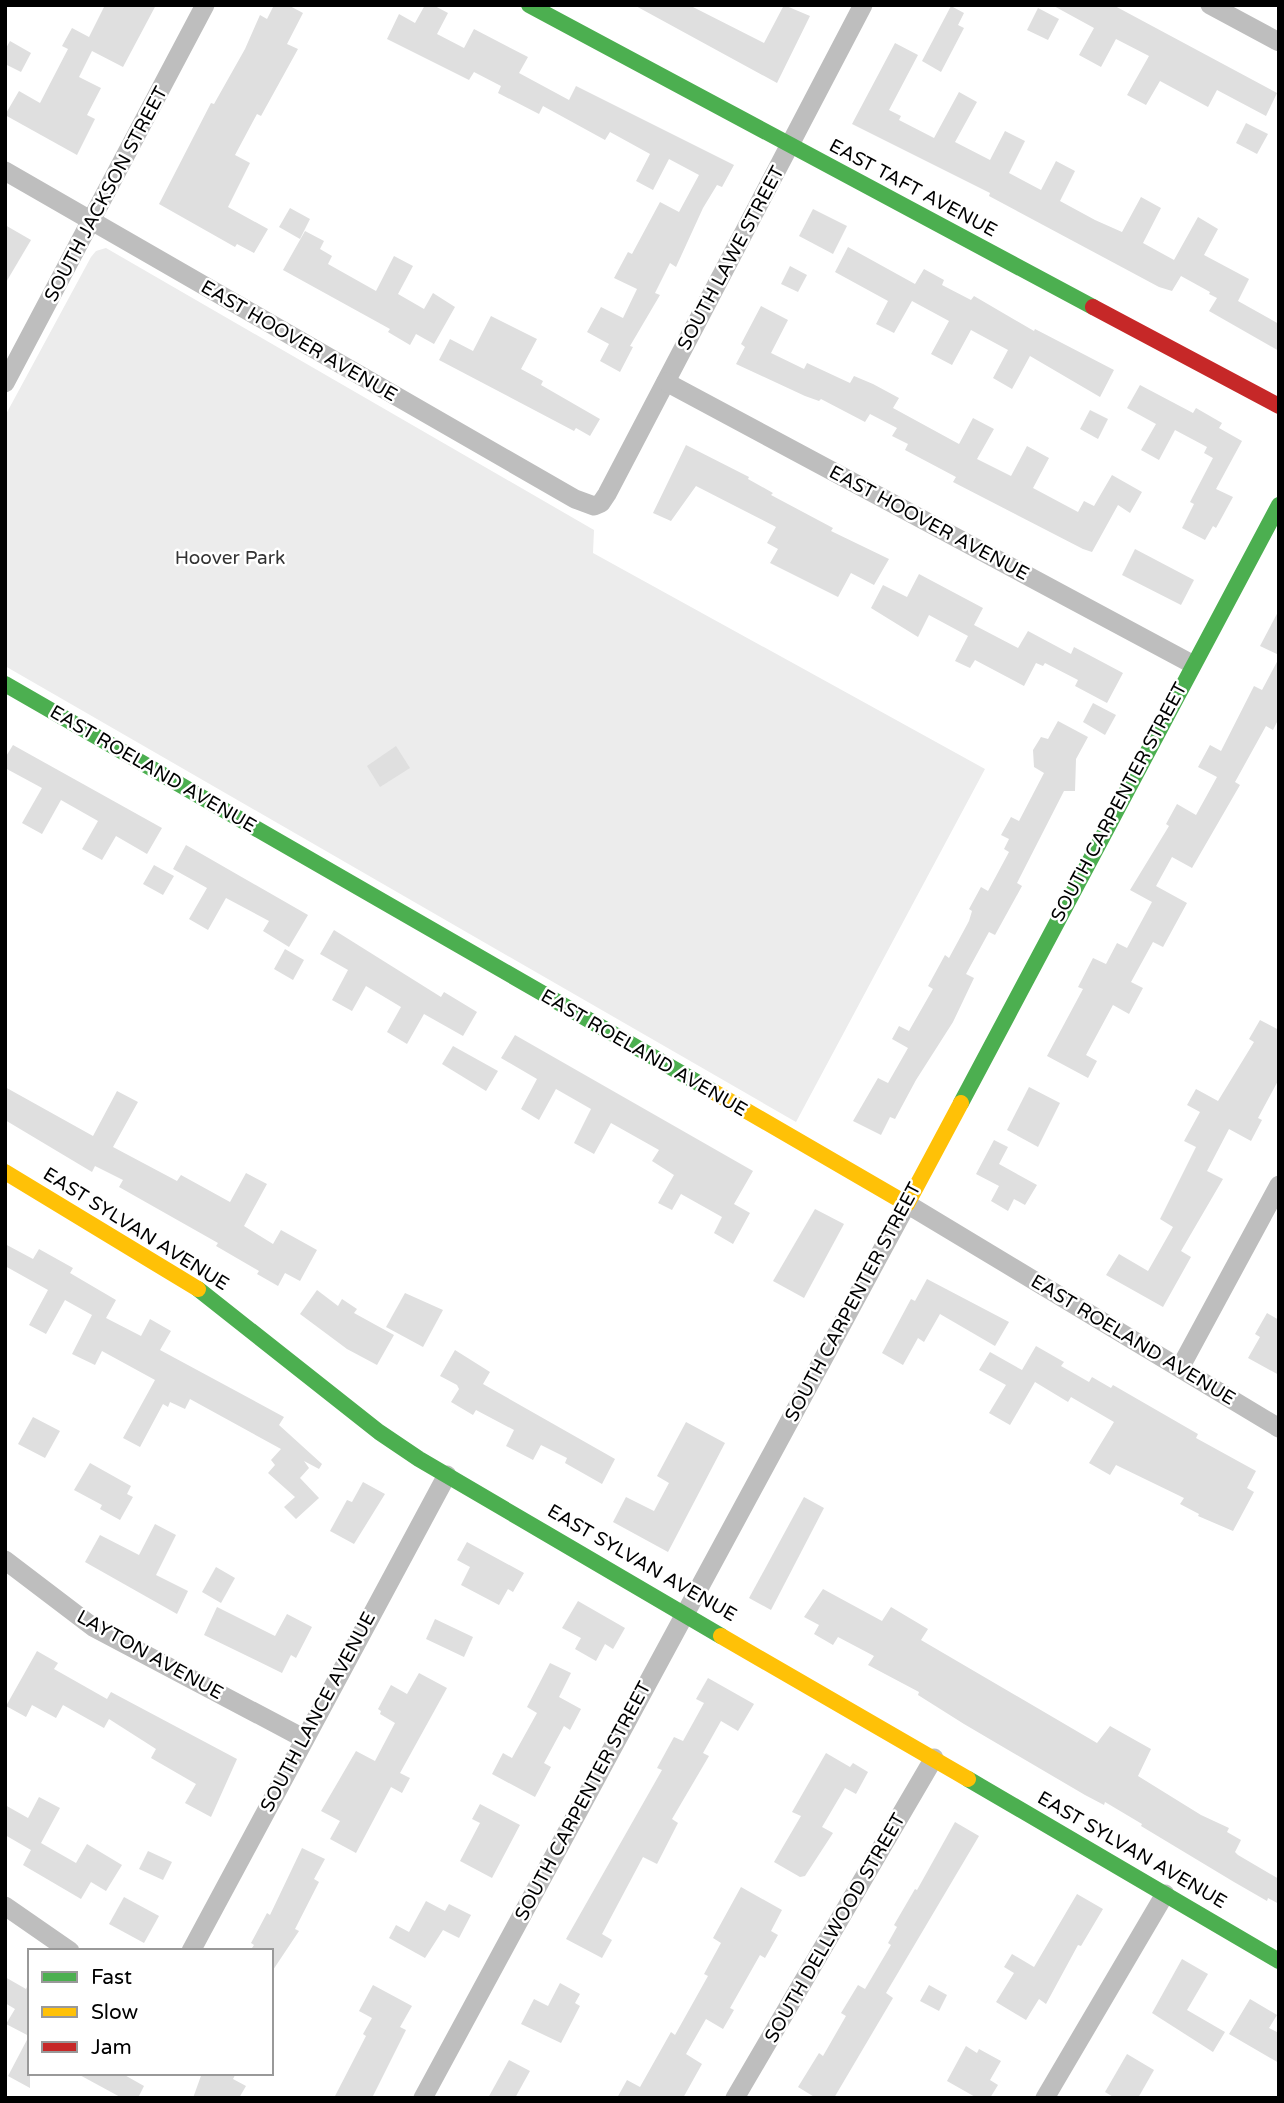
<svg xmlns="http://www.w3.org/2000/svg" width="1284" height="2103" viewBox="0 0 1284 2103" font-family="'Varela Round',sans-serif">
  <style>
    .green { fill: #ececec }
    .building { fill: #dfdfdf }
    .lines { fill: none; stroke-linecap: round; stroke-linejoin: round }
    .street { stroke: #bebebe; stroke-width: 19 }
    .fast { stroke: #4caf50; stroke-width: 16 }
    .slow { stroke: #ffc107; stroke-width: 16 }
    .jam { stroke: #c62828; stroke-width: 16 }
    .labels { text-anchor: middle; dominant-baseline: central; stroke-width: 5; stroke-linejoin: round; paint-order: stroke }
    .street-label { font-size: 19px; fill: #000; stroke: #fff }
    .park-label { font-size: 19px; fill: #333; stroke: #fff }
  </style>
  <rect width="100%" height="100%" fill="#fff"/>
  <polygon class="green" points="106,248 594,530 593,553 985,769 796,1122 5,666 5,416 91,257 96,251"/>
  <g class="building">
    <polygon points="105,5 156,5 123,67 92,51 79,77 101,88 87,115 95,119 77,155 5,115 19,91 40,103 68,49 62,46 72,28 89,37"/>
    <polygon points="274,5 288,5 303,13 287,44 298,49 261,116 257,114 235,155 250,163 228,207 268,229 254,253 237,244 235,247 159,204 211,103 214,104 245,49 260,15 267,19"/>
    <polygon points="425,5 433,5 448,13 437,34 464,48 474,29 528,57 519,73 569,100 576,86 734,165 722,187 717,185 703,208 676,267 670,263 655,293 660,295 630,346 633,347 620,372 600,361 609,344 587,332 601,307 623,318 637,289 614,278 628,252 632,254 660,202 679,212 699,175 669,159 653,190 636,181 650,154 610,132 605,140 543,106 539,114 498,93 501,86 474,72 469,80 387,39 399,14 415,23"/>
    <polygon points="634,5 689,5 764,43 784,5 810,16 777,83"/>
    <polygon points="1052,5 1113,5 1277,93 1266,116 1217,90 1208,107 1160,81 1146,105 1127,95 1149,56 1116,39 1101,67 1079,55 1094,28"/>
    <polygon points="951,6 964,13 958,25 964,28 941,72 922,61"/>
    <polygon points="1038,8 1059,19 1048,40 1027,30"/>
    <polygon points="10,41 31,53 21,72 5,64 5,50"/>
    <polygon points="895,43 918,55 889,110 901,116 899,120 934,138 959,92 977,102 955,142 990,160 1005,131 1025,141 1009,173 1041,190 1056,161 1075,171 1060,201 1095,220 1122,232 1141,197 1161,208 1143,243 1174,260 1198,217 1218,229 1204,255 1249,279 1238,301 1279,324 1279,351 1209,311 1217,298 1209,294 1210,292 1181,276 1172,291 1159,287 989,196 990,193 852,124"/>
    <polygon points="1246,123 1268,134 1257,154 1236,143"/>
    <polygon points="290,208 310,219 300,239 279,227"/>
    <polygon points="813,209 847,226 833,254 799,236"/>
    <polygon points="5,225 31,240 5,284"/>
    <polygon points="305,231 324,241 320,249 332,256 328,264 376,291 394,256 413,266 398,294 424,309 433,293 455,307 434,344 416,334 410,345 388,332 390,329 283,270"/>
    <polygon points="848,247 915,284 924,269 944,280 942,285 971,300 974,296 1034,331 1035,329 1114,370 1100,397 1030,356 1012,389 993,378 1008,350 971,330 952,365 931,354 949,321 912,301 894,333 876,324 888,301 835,272"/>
    <polygon points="790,266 807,275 798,292 781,284"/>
    <polygon points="761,306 788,320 771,353 804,369 807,363 850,383 854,376 873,384 899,398 893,408 959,444 973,418 994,429 977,459 1011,476 1027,446 1049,458 1033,488 1078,512 1084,501 1094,506 1112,475 1142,492 1130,513 1118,505 1092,552 1083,549 953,482 956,477 905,450 908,444 892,436 897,428 870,414 865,422 821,399 819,401 805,396 736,364 745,347 741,344"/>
    <polygon points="491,316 537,339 521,369 543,381 541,385 600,419 590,436 576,428 574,431 439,360 450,339 473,351"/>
    <polygon points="1140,385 1193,413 1196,408 1222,423 1219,428 1242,441 1216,489 1233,497 1216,528 1213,526 1205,540 1182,528 1194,504 1190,502 1213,458 1204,453 1207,447 1175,430 1159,460 1141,450 1156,424 1127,408"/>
    <polygon points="1090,410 1108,419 1098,439 1080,429"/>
    <polygon points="686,445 749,477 748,479 773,493 771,495 833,528 831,531 889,559 874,585 851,573 838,597 770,563 778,549 767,543 776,527 696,486 671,521 653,513"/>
    <polygon points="1135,549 1194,580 1181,605 1122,575"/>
    <polygon points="919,574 983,608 974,625 1018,648 1028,631 1071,654 1074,647 1123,673 1107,703 1075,686 1078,680 1045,663 1043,666 1036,663 1024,686 975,660 970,668 955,661 968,636 929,615 918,637 871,608 883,585 907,597"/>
    <polygon points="1279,610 1279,655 1260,646"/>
    <polygon points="1279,658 1279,718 1273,730 1266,726 1235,782 1240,785 1192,868 1172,857 1156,886 1187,903 1163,947 1153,942 1131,982 1143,988 1129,1014 1113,1005 1086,1055 1097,1061 1088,1078 1047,1056 1083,989 1078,987 1093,958 1106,964 1117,943 1127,948 1152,902 1130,890 1169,826 1166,824 1177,804 1196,815 1217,777 1198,767 1210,745 1221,751 1254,686 1262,690"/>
    <polygon points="1093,703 1116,715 1105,735 1083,722"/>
    <polygon points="1058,721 1088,737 1076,759 1075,791 1064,791 1017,883 1022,886 995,935 989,932 966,974 974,978 953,1022 916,1080 895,1119 890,1117 881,1135 853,1121 878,1078 888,1083 908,1048 892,1039 899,1026 909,1031 933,989 928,986 945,955 949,958 969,921 972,911 969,909 981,887 988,891 1009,852 1004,849 1009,839 1001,835 1011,817 1019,821 1044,773 1034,767 1033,750 1041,737 1048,739"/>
    <polygon points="13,745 162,828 147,854 116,836 102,860 82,849 98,821 61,800 42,834 22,823 42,788 5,768 5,758"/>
    <polygon points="396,746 410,768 380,787 367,766"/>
    <polygon points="186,845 308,915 289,947 263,931 269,921 226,898 208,930 189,919 207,888 173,869"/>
    <polygon points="154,865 174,876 163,895 143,884"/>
    <polygon points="334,930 441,997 444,992 477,1012 463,1036 424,1014 407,1044 387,1032 401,1007 366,986 352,1011 332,1000 348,970 320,954"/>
    <polygon points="285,949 304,960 293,980 274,969"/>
    <polygon points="1260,1020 1279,1030 1279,1079 1258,1118 1262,1120 1251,1141 1229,1129 1207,1171 1223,1179 1181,1251 1191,1257 1163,1307 1106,1275 1119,1254 1148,1271 1173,1227 1160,1219 1196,1147 1184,1141 1200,1112 1187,1105 1196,1089 1218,1101 1254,1042 1249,1039"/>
    <polygon points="515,1035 753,1171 734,1204 750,1213 733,1244 714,1233 722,1217 681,1194 672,1210 658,1203 674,1175 652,1161 659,1150 611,1123 594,1154 574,1143 591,1109 556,1089 539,1120 521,1109 537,1079 501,1058"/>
    <polygon points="453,1046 498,1071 486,1091 442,1064"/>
    <polygon points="5,1087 93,1136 117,1091 138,1102 113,1147 177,1181 181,1175 230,1202 246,1173 267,1184 244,1226 273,1244 281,1230 317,1250 300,1281 285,1273 278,1286 257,1274 259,1271 216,1246 218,1243 119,1187 123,1180 95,1166 92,1172 5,1120"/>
    <polygon points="1029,1087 1060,1103 1038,1147 1007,1130"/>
    <polygon points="994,1140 1008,1147 999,1164 1037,1185 1025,1205 1014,1199 1008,1211 991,1201 999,1186 976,1174"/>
    <polygon points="815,1209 844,1224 804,1298 773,1281"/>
    <polygon points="5,1244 33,1259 39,1249 73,1268 70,1273 116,1300 106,1318 141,1336 150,1319 171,1331 160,1350 284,1417 279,1425 322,1464 319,1469 304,1461 309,1468 300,1478 319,1498 296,1519 284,1507 295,1497 268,1473 275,1465 271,1460 281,1449 190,1399 185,1409 170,1402 168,1407 163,1404 140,1447 123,1438 155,1380 102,1351 95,1365 72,1354 92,1315 65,1300 46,1334 29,1325 48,1290 5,1266"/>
    <polygon points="927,1279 1009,1322 995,1346 940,1314 924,1342 918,1338 903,1365 882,1353 911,1299 915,1301"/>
    <polygon points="317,1290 338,1306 342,1299 357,1309 354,1313 394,1335 377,1365 347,1349 300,1314"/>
    <polygon points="405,1293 443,1310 423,1347 386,1327"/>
    <polygon points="1267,1313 1279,1320 1279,1375 1248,1358 1260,1337 1255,1334"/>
    <polygon points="1036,1346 1064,1362 1061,1366 1089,1382 1092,1377 1111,1388 1113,1385 1198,1434 1196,1438 1256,1471 1247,1488 1254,1492 1233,1531 1198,1516 1199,1514 1180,1504 1184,1498 1116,1465 1110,1475 1089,1463 1114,1422 1071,1397 1068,1402 1035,1382 1010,1425 989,1413 1006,1385 979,1370 990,1352 1022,1370"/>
    <polygon points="455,1350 490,1372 483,1384 615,1459 602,1484 565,1463 567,1458 541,1445 533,1460 506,1446 514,1430 476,1410 473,1415 451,1402 459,1389 457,1385 440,1376"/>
    <polygon points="33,1417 60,1431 45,1458 18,1444"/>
    <polygon points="686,1422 725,1443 668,1552 613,1522 626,1497 654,1511 669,1483 657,1476"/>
    <polygon points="90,1463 131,1486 127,1494 133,1497 120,1520 100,1509 102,1505 74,1490"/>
    <polygon points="363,1482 385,1494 354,1544 330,1531 347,1500 352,1502"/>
    <polygon points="804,1497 824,1508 771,1610 749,1598"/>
    <polygon points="155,1524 176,1535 156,1575 188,1591 177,1614 85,1562 100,1535 139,1555"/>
    <polygon points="467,1542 524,1573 513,1592 508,1589 499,1605 461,1585 470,1567 457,1560"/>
    <polygon points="216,1567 235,1578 221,1603 202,1592"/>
    <polygon points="823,1589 882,1621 891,1607 928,1629 921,1640 1097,1743 1110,1726 1151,1749 1138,1776 1201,1815 1229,1828 1227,1832 1241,1840 1235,1852 1238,1855 1279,1879 1279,1904 1268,1898 1267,1901 1234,1882 1141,1826 1142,1824 1105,1802 1104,1805 1085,1795 964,1724 918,1695 919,1692 868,1665 874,1656 838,1637 833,1645 814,1634 819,1625 804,1617"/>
    <polygon points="578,1601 625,1628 613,1649 605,1644 596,1661 575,1649 581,1638 562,1628"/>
    <polygon points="217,1607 275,1636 287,1614 312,1627 296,1658 291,1655 282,1673 204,1635"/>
    <polygon points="435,1619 473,1637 464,1657 426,1639"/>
    <polygon points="37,1651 58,1663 54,1669 107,1699 111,1692 237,1759 211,1817 185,1803 196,1784 151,1758 156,1749 109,1719 104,1728 63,1705 56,1718 32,1705 26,1717 6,1706"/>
    <polygon points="550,1663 571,1673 559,1697 581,1709 570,1730 564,1726 544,1763 551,1767 535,1797 492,1774 503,1753 512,1758 537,1713 527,1707"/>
    <polygon points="419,1673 447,1688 400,1773 410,1778 402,1793 391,1787 356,1853 330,1839 340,1821 321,1811 356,1751 375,1761 395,1723 380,1714 381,1711 378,1709 391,1685 407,1694"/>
    <polygon points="708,1678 754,1704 738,1731 721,1721 703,1753 709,1756 672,1819 678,1823 657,1864 643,1857 602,1934 612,1940 602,1958 566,1939 662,1770 657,1768 674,1737 683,1741 704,1703 696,1699"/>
    <polygon points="826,1753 850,1767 853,1763 868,1772 856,1794 845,1788 822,1827 833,1833 805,1876 800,1877 774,1862 801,1816 792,1812"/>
    <polygon points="39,1797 60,1808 41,1843 76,1863 87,1844 122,1865 106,1891 91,1882 81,1899 23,1865 31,1850 5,1835 5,1805 28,1818"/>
    <polygon points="480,1804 520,1825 492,1878 460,1861 480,1823 472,1819"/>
    <polygon points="955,1822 979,1836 886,1993 893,1998 834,2098 816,2098 798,2087 819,2053 823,2056 846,2016 841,2013 858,1985 865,1989 891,1945 888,1943 897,1927 894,1925 915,1889 917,1890"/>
    <polygon points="302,1848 325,1859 314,1879 319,1882 295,1929 299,1931 271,1973 271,1951 250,1951 254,1945 251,1943 267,1913 270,1915"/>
    <polygon points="148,1851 172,1862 163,1880 139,1869"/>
    <polygon points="741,1887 782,1910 771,1931 778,1935 765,1958 760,1955 730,2008 734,2010 723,2029 706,2019 686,2054 702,2064 683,2098 617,2098 627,2080 640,2087 671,2032 675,2035 708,1976 704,1974 721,1943 713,1938"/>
    <polygon points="1077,1894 1103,1909 1081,1946 1078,1945 1046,2004 1039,1999 1026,2020 996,2002 1014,1973 1004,1967 1012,1954 1034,1967"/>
    <polygon points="124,1897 159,1916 144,1943 109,1924"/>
    <polygon points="426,1901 445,1911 449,1904 471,1915 459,1938 443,1930 425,1958 389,1938 396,1925 409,1932"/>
    <polygon points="1182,1959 1208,1974 1187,2010 1225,2032 1213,2052 1152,2013"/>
    <polygon points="5,1977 26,1989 30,1981 30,2088 8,2076 29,2036 6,2024 15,2009 5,2003"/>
    <polygon points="560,1983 580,1994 575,2003 580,2006 561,2043 521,2024 534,1999 548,2006"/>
    <polygon points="373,1985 412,2006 400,2027 406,2030 372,2098 334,2098 366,2036 363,2034 372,2018 359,2011"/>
    <polygon points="929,1985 947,1995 939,2011 920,2001"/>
    <polygon points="1250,1999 1277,2015 1269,2028 1279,2033 1279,2063 1229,2034"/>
    <polygon points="966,2046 977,2053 979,2049 1001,2061 990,2080 998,2085 990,2098 977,2098 947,2081"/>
    <polygon points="1127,2054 1154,2070 1138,2098 1115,2098 1105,2092"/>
    <polygon points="509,2060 530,2071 515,2098 488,2098"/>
    <polygon points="76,2073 121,2073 144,2086 138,2098 122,2098"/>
    <polygon points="202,2073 236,2073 233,2079 246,2086 239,2098 193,2098"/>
  </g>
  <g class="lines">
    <g class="street">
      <polyline points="1210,5 1279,42"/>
      <polyline points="5,171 575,499 594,506 601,503 607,494 863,5"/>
      <polyline points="666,382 1192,664"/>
      <polyline points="5,383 205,5"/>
      <polyline points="1180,1368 1279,1185"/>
      <polyline points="5,1560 93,1627 303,1738"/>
      <polyline points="5,1906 70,1951"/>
      <polyline points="191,1951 447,1475"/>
      <polyline points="423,2098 907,1204 1279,1428"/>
      <polyline points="735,2098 934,1758"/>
      <polyline points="1045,2098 1165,1894"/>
    </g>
    <g class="fast">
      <polyline points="529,5 1093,307"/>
      <polyline points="5,684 714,1092"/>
      <polyline points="961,1103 1279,505"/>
      <polyline points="198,1289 379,1432 419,1459 721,1636"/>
      <polyline points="968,1779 1279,1961"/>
    </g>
    <g class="slow">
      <polyline points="714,1092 907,1204 961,1103"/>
      <polyline points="5,1172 198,1289"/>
      <polyline points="721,1636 968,1779"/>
    </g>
    <polyline class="jam" points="1093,307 1279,406"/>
  </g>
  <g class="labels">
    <g class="street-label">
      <text transform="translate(913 188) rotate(28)">EAST TAFT AVENUE</text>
      <text transform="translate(106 194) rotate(-62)">SOUTH JACKSON STREET</text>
      <text transform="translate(731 258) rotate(-62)">SOUTH LAWE STREET</text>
      <text transform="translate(299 341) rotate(30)">EAST HOOVER AVENUE</text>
      <text transform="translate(929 523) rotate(28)">EAST HOOVER AVENUE</text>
      <text transform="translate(153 769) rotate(30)">EAST ROELAND AVENUE</text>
      <text transform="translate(1119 802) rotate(-62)">SOUTH CARPENTER STREET</text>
      <text transform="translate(644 1053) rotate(30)">EAST ROELAND AVENUE</text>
      <text transform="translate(136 1229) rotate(32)">EAST SYLVAN AVENUE</text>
      <text transform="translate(853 1302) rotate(-62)">SOUTH CARPENTER STREET</text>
      <text transform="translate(1133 1340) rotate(31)">EAST ROELAND AVENUE</text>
      <text transform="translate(642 1563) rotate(30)">EAST SYLVAN AVENUE</text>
      <text transform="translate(150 1655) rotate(29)">LAYTON AVENUE</text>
      <text transform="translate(318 1712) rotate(-62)">SOUTH LANCE AVENUE</text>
      <text transform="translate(583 1801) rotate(-62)">SOUTH CARPENTER STREET</text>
      <text transform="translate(1132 1850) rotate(30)">EAST SYLVAN AVENUE</text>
      <text transform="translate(835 1928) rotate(-60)">SOUTH DELLWOOD STREET</text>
    </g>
    <g class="park-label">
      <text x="230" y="558">Hoover Park</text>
    </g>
  </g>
  <rect width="1284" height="2103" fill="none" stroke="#000000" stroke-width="14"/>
  <rect x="28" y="1949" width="245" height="126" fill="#ffffff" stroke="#999999" stroke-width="2"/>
  <rect x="42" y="1972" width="35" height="10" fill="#4caf50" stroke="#999999" stroke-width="2"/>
  <text x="91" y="1984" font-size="21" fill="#000000">Fast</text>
  <rect x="42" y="2007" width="35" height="10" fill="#ffc107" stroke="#999999" stroke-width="2"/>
  <text x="91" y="2019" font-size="21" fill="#000000">Slow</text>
  <rect x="42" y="2042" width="35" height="10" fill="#c62828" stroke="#999999" stroke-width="2"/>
  <text x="91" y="2054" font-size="21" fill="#000000">Jam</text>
</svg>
